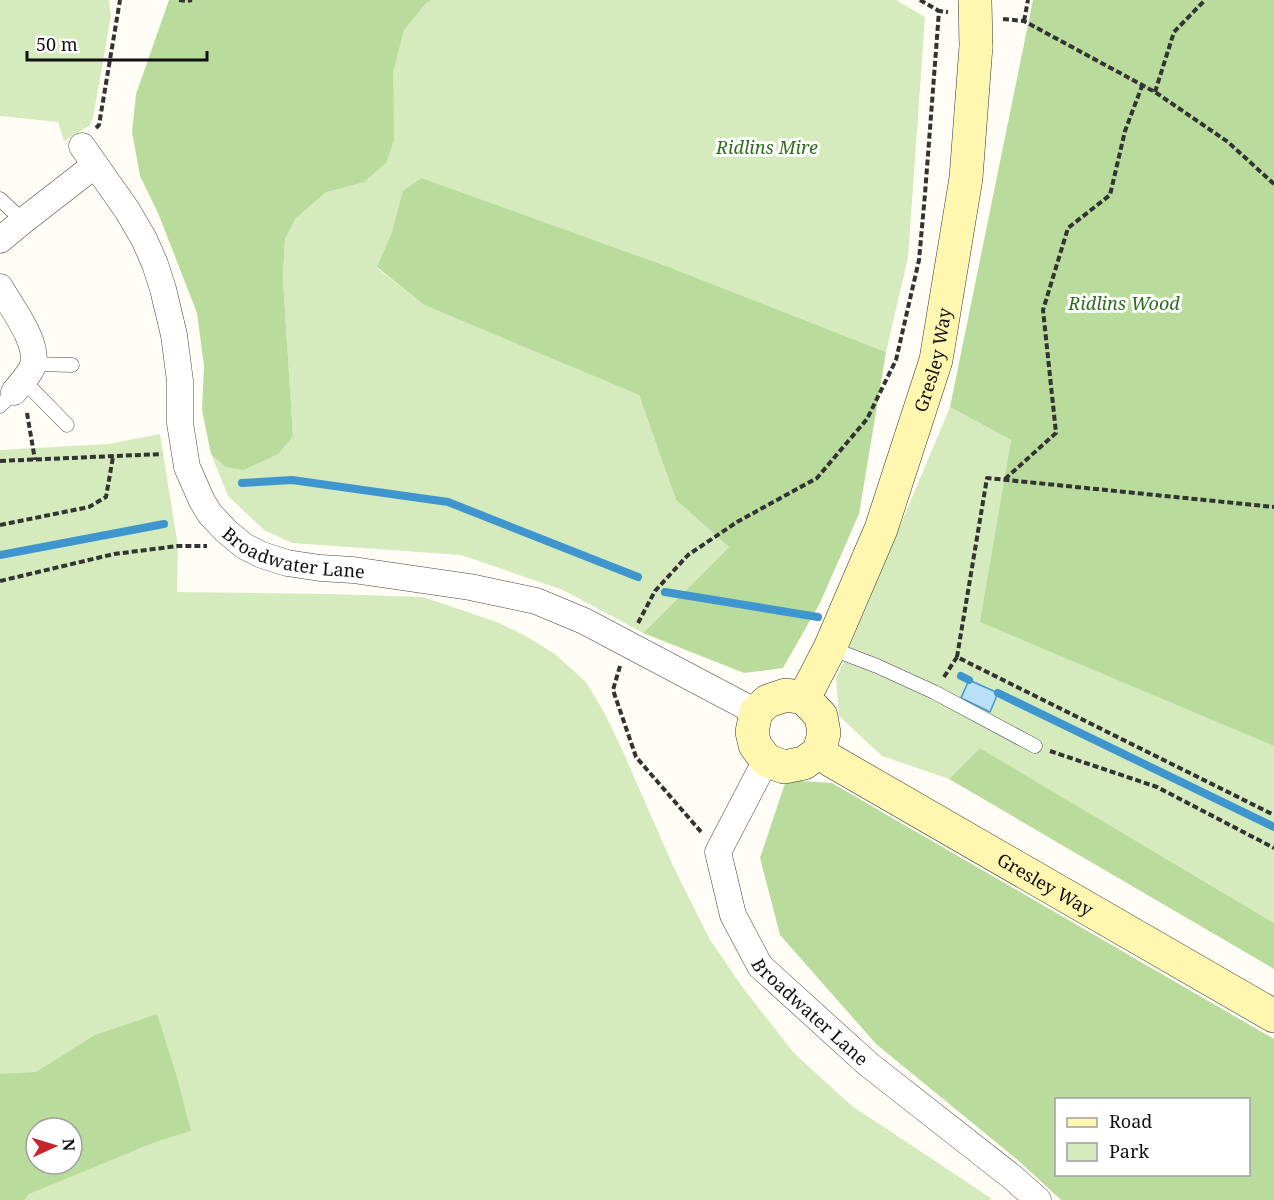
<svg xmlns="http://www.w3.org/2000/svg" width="1274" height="1200" viewBox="0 0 1274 1200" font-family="'Noto Serif',serif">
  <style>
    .green { fill: #d5ebbd; fill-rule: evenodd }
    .forest { fill: #b9dc9c; fill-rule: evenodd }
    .water { fill: #b9e0f7; stroke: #3f96cf; stroke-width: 1.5 }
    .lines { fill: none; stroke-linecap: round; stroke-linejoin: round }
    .stream { stroke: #3f96cf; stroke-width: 8 }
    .lane-casing { stroke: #444; stroke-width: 15 }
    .street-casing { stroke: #444; stroke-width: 27 }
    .secondary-casing { stroke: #333; stroke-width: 34 }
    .path { stroke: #333; stroke-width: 4; stroke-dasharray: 6 3; stroke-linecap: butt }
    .lane { stroke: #fff; stroke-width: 14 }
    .street { stroke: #fff; stroke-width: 26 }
    .secondary { stroke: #fff6b0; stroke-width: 33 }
    .secondary-bridge-casing { stroke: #333; stroke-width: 34; stroke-linecap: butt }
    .secondary-bridge { stroke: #fff6b0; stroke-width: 33 }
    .labels { text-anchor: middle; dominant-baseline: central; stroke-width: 6; stroke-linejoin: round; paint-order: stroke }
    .park-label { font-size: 18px; font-style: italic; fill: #2f6b1f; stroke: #fff }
    .street-label { font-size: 18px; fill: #111; stroke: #fff }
  </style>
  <rect width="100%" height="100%" fill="#fffdf5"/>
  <g class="green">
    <polygon points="0,0 109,0 111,16 93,118 89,126 64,141 58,122 0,116"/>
    <polygon points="367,0 896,0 925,17 908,258 886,352 674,269 392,232 377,268 424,305 639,395 676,500 729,547 643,633 563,590 461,555 292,543 264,530 228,496 211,454 225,467 293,436 283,278 285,239 296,218"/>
    <polygon points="950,407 1011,440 981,622 1274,746 1274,923 980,748 949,779 882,756 839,716 836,679"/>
    <path d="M160,434L178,546L177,592L332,594L423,597L497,622L524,635L555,654L586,682L604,712L621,747L674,868L709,938L743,988L794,1053L852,1106L991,1198L990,1200H0V450L108,444ZM36,1128H72V1164H36Z"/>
  </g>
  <g class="forest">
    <polygon points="169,0 431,0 426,3 404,30 393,72 394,140 386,163 364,182 326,192 296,218 285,239 283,278 293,436 278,454 244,470 225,467 211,454 202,410 204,366 197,313 158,213 140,176 132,132 136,94"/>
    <polygon points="1033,0 1274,0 1274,746 980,622 1011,440 950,407"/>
    <polygon points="421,178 674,269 886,352 859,514 820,603 783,668 744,673 643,633 729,547 676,500 639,395 424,305 377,267 392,232 403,191"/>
    <polygon points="980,748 1274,923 1274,969 949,779"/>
    <path d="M786,780L832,783L1274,1039V1200H1061L1020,1162L876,1044L780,935L760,858ZM1056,1100H1248V1174H1056Z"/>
    <path d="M157,1014L176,1074L191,1131L155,1142L29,1194L24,1200H0V1074L36,1072L95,1035ZM36,1128H72V1164H36Z"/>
  </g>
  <polygon class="water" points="969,680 998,693 990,712 961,698"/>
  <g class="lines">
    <g class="stream">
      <polyline points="242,483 292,480 448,502 638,577"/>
      <polyline points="0,555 164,524"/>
      <polyline points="665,592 818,617"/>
      <polyline points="961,676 969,680"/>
      <polyline points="998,693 1274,827"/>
    </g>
    <defs>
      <g id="lane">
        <polyline points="0,199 23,221"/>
        <polyline points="33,364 72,365"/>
        <polyline points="23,380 67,425"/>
        <polyline points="0,406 14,392"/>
        <polyline points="830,648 877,666 934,692 1035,746"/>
      </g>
      <g id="street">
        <path id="s1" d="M82,146L127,210L144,239L155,264L163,289L174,335L180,381V423L187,467L202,501L210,514L226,531L244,546L262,555L287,563L320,568L353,570L470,587L536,601L584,621L756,712"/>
        <polyline points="0,240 23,221 95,165"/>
        <path d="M0,287C11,307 39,342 33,365C30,375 20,384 14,392"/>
        <path id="s2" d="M766,760L718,852L733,915L760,966L868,1064L1012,1177L1038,1200"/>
      </g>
      <g id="secondary">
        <polygon points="786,695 804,698 821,716 824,733 819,752 804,763 784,767 766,760 755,745 752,732 756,712 768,701"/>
        <path id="s3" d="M804,698L830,648L881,529L936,360L966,178L976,46"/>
        <path id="s4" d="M819,752L832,761L1274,1016"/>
      </g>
    </defs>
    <use href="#lane" class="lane-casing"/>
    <use href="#street" class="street-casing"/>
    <use href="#secondary" class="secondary-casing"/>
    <g class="path">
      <polyline points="179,0 187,1 192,0"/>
      <polyline points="920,0 939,11"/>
      <polyline points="1003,19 1024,21 1155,92 1228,142 1274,184"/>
      <polyline points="1024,21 1028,0"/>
      <polyline points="1155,92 1174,32 1205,0"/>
      <polyline points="96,128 99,125 120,0"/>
      <polyline points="27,413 35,460"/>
      <polyline points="0,461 162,454"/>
      <polyline points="1005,479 1056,433 1043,310 1068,228 1110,195 1125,131 1142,86"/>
      <polyline points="0,525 89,507 106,497 113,457"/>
      <polyline points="0,581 114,554 178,546 207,546"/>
      <polyline points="638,623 655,591 688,555 737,522 817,478 867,419 896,360 919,260 925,194 939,11 948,12"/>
      <polyline points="957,657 987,478 1274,507"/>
      <polyline points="620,666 613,690 636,757 702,833"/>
      <polyline points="944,677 957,657 1274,815"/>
      <polyline points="1050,751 1157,787 1274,848"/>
    </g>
    <use href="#lane" class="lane"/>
    <use href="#street" class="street"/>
    <use href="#secondary" class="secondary"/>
    <defs>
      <polyline id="secondary-bridge" points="975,0 976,46"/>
    </defs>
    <use href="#secondary-bridge" class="secondary-bridge-casing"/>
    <use href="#secondary-bridge" class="secondary-bridge"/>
  </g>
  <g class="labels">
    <g class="park-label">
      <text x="767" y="147">Ridlins Mire</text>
      <text x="1124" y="303">Ridlins Wood</text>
    </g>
    <g class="street-label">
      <text stroke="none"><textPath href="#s3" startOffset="363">Gresley Way</textPath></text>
      <text stroke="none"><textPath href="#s1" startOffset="495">Broadwater Lane</textPath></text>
      <text stroke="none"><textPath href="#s4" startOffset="262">Gresley Way</textPath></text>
      <text stroke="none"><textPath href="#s2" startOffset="294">Broadwater Lane</textPath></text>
    </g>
  </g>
  <rect x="1055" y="1098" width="195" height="78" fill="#ffffff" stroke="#a0a0a0" stroke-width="1.5"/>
  <rect x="1067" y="1118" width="30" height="9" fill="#fff6b0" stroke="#a0a0a0" stroke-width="1.5"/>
  <text x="1109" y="1128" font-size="18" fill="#111111">Road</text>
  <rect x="1067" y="1143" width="30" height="18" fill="#d5ebbd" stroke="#a0a0a0" stroke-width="1.5"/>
  <text x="1109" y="1158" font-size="18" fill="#111111">Park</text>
  <g transform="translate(54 1146) rotate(86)"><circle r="28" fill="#ffffff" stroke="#a0a0a0" stroke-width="1.5"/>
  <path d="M0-4.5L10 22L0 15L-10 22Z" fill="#c4262e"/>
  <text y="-9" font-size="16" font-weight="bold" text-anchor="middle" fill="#111111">N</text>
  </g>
  <path d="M27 51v9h180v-9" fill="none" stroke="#111111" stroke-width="3"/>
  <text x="36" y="51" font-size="18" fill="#111111" stroke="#ffffff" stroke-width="4.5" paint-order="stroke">50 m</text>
</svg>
